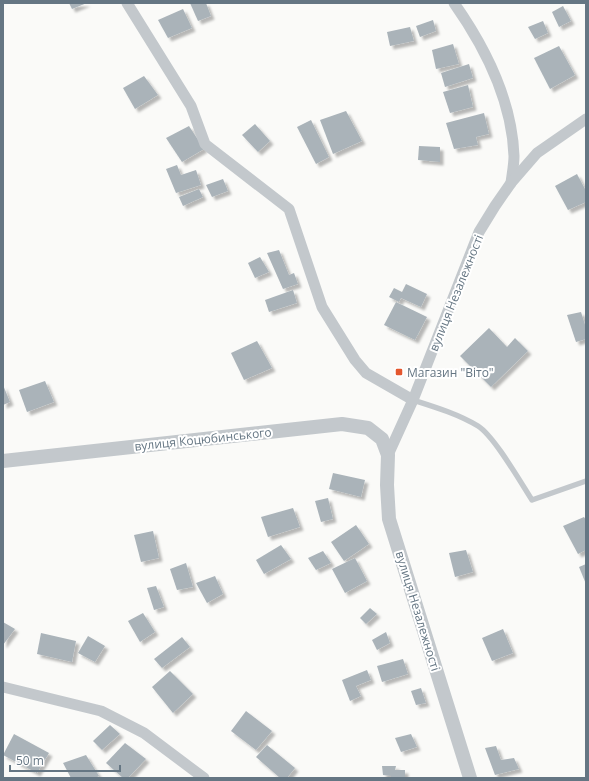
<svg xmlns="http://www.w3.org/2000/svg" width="589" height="781" viewBox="0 0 589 781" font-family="'Open Sans',sans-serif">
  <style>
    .building { fill: #aab3b9; filter: url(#shadow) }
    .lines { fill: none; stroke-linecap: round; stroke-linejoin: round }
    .service { stroke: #c3c8cc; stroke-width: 5.5 }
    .minor { stroke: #c3c8cc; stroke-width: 11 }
    .tertiary { stroke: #c3c8cc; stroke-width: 14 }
    .poi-dot { fill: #e4572e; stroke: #fff; stroke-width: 1.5 }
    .labels { text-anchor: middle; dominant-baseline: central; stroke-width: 4; stroke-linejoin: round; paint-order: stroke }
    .street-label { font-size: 12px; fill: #657683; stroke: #fff }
    .poi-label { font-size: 12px; fill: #657683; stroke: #fff; text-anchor: start }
  </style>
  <defs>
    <filter id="shadow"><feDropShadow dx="3.5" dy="3.5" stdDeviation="1" flood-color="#0004"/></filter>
  </defs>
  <rect width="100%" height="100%" fill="#fafaf8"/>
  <g class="building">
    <polygon points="69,3 87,3 72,9"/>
    <polygon points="190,3 206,3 211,16 198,21"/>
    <polygon points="563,6 571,21 559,27 552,12"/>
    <polygon points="183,9 192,28 168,38 158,20"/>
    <polygon points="433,20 436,31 420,37 416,26"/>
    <polygon points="543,21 548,33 535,39 528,27"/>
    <polygon points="410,27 414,41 390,46 387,32"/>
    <polygon points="453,44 459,64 436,69 432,50"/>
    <polygon points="559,46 575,75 550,89 534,58"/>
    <polygon points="469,64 473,78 445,87 441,73"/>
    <polygon points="144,76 158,95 135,109 123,88"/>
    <polygon points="468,85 473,107 450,113 443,92"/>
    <polygon points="346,111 362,141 333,154 320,120"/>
    <polygon points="484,113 489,134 476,137 478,145 454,149 446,123"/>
    <polygon points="311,120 329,157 316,164 297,127"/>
    <polygon points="255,124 270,141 258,152 242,135"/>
    <polygon points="189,126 204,149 182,162 166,138"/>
    <polygon points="419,146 440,147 440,162 418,160"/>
    <polygon points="177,165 181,175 196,170 201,185 176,193 166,169"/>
    <polygon points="577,174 586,191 586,202 568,210 555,186"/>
    <polygon points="223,179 228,191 212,197 206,185"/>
    <polygon points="199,189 203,197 183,206 179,197"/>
    <polygon points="279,250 289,275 294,273 298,284 283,289 267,253"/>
    <polygon points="260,257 269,272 255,278 248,263"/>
    <polygon points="406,284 427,294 421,307 401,298 399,302 389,297 394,288 402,292"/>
    <polygon points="293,290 297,303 269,312 265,300"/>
    <polygon points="396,302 427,317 415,340 384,325"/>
    <polygon points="581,312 586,328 586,339 576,342 567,315"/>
    <polygon points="489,328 507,347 515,338 528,351 491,387 460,356"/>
    <polygon points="257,341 272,368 244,380 231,353"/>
    <polygon points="45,381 54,402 27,412 19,390"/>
    <polygon points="3,385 10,402 3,405"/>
    <polygon points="333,473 365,480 361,497 329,489"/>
    <polygon points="328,498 333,519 321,522 315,501"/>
    <polygon points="293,508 300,527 268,537 261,517"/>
    <polygon points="584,517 586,520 586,550 578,554 563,526"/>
    <polygon points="356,525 369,544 344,561 331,542"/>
    <polygon points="153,531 159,558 141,562 134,535"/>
    <polygon points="281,545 291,559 264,574 256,560"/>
    <polygon points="466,550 473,572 455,577 449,553"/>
    <polygon points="323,551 331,563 316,570 308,558"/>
    <polygon points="355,558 367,581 345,593 332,569"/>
    <polygon points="186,563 193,587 177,590 170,569"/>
    <polygon points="586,564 586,584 579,567"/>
    <polygon points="215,576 223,594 207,603 196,583"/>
    <polygon points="156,586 164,607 154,610 147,588"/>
    <polygon points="370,608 377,614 366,624 360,618"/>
    <polygon points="143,613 155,632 140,642 128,621"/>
    <polygon points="3,622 15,629 3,645"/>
    <polygon points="503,629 513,653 492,661 482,638"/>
    <polygon points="386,632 390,643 377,650 372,640"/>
    <polygon points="41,633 76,641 72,662 37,654"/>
    <polygon points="88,636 105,646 95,662 78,653"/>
    <polygon points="182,637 190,647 162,668 154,659"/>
    <polygon points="403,659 408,674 382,682 377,666"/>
    <polygon points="367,670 371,680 356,686 361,696 350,701 342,680"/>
    <polygon points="170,671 193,694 173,713 152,687"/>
    <polygon points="421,688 426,703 416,705 411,691"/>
    <polygon points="246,711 272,731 256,750 231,731"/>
    <polygon points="110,725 120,734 102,750 93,741"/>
    <polygon points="14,734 49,753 37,773 3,755"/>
    <polygon points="411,734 417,747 401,752 395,738"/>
    <polygon points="125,743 146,759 128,778 123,778 106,763"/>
    <polygon points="267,745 295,768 287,778 280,778 256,757"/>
    <polygon points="496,746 501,760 514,758 519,769 495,775 485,748"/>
    <polygon points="86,755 99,776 95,778 71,778 63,763"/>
    <polygon points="382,766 396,766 395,770 405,770 405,778 391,778 391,776 383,775"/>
  </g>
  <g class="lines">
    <path class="service" d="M413,400C435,407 458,414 478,426C494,436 521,483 532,500L586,481"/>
    <g class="minor">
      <polyline points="127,3 191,106 205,144 289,209 322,307 355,360 366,373 413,400"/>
      <path d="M454,3C485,47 512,101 514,156C514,165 512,174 511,183"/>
      <polyline points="388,455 413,400 479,232 495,206 511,183 537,153 586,119"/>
      <polyline points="3,687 101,711 144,733 204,778"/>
    </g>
    <polyline class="tertiary" points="3,461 342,424 368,428 382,439 388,455 387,485 389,519 470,778"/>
  </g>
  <rect class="poi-dot" x="395" y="368" width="8" height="8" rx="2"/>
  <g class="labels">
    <g class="street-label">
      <text transform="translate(456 293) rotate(-68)">вулиця Незалежності</text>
      <text transform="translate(203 439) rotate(-6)">вулиця Коцюбинського</text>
      <text transform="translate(418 611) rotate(73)">вулиця Незалежності</text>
    </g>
    <g class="poi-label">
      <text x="407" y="372">Магазин "Віто"</text>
    </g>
  </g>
  <rect width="589" height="781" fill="none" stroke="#657683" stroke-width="8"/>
  <path d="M10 765v6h110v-6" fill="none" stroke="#657683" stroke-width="2"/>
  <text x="16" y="765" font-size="12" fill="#657683" stroke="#ffffff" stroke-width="3" paint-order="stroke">50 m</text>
</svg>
